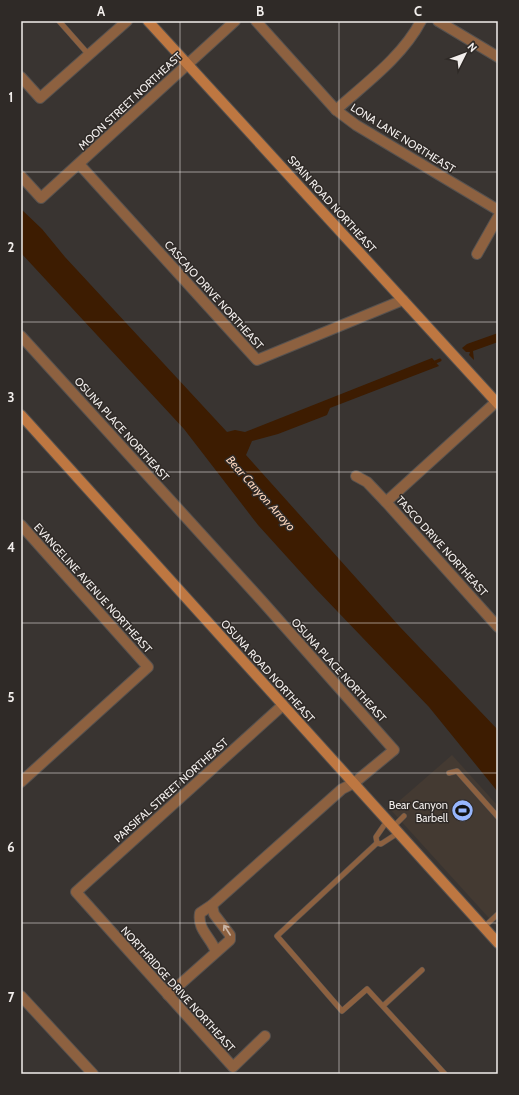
<svg xmlns="http://www.w3.org/2000/svg" width="519" height="1095" viewBox="0 0 519 1095" font-family="Cabin,sans-serif">
  <style>
    .built { fill: #443a32 }
    .water { fill: #3d1c01 }
    .lines { fill: none; stroke-linecap: round; stroke-linejoin: round }
    .stream { stroke: #3d1c01; stroke-width: 3 }
    .lane-casing { stroke: #57524f; stroke-width: 6 }
    .street-casing { stroke: #57524f; stroke-width: 12 }
    .secondary-casing { stroke: #57524f; stroke-width: 12 }
    .lane { stroke: #8d6140; stroke-width: 5 }
    .street { stroke: #8d6140; stroke-width: 10 }
    .secondary { stroke: #be7741; stroke-width: 10 }
    .oneway { stroke: #cab6a7 }
    .grid { fill: none; stroke: #f2eeec; stroke-width: 1; stroke-opacity: 0.55 }
    .labels { text-anchor: middle; dominant-baseline: central; stroke-width: 3; stroke-linejoin: round; paint-order: stroke }
    .street-label { font-size: 11px; fill: #f2eeec; stroke: #2f2a27 }
    .poi-label { font-size: 11px; fill: #f2eeec; stroke: #2f2a27; text-anchor: end }
    .water-label { font-size: 12px; font-style: italic; fill: #f8d2b9; stroke: #2f2a27 }
    .neatline { fill: none; stroke: #f2eeec; stroke-width: 1.5 }
    .grid-label { font-size: 13px; text-anchor: middle; font-weight: bold; fill: #f2eeec }
  </style>
  <rect width="100%" height="100%" fill="#393431"/>
  <polygon class="built" points="452,755 498,806 498,928 390,809"/>
  <g class="water">
    <polygon points="21,209 42,229 65,257 227,432 235,430 245,432 432,358 439,366 330,408 327,415 322,417 278,434 252,441 246,455 400,627 498,730 498,792 429,707 315,588 258,525 184,429 21,253"/>
    <polygon points="498,333 498,342 473,351 474,360 469,355 470,352 466,352 462,348 467,344"/>
  </g>
  <g class="lines">
    <polyline class="stream" points="433,363 440,360"/>
    <defs>
      <g id="lane">
        <polyline points="59,21 89,55"/>
        <polyline points="449,773 457,771 498,817"/>
        <polyline points="387,821 376,837 377,843 381,844 398,833"/>
        <polyline points="393,827 404,816"/>
        <polyline points="377,843 277,936 342,1011 367,989 445,1074"/>
        <polyline points="484,927 498,914"/>
        <polyline points="383,1006 422,970"/>
      </g>
      <g id="street">
        <polyline points="256,21 336,110 356,125 498,210"/>
        <polyline points="438,21 498,57"/>
        <polyline points="21,77 40,98 127,21"/>
        <path d="M336,110C366,83 402,57 421,21"/>
        <polyline points="79,164 257,360 403,300"/>
        <polyline points="21,176 41,198 235,21"/>
        <polyline points="477,254 498,217"/>
        <path d="M21,336L262,601L394,750L354,783L342,789L212,905L200,913C197,930 211,937 216,952"/>
        <polyline points="496,402 386,502 498,627"/>
        <polyline points="356,476 367,482 386,502"/>
        <polyline points="21,525 148,667 21,782"/>
        <polyline points="168,995 230,940 230,935 214,914 212,905"/>
        <polyline points="21,996 93,1074"/>
        <polyline points="265,1036 233,1067 76,892 283,705"/>
      </g>
      <g id="secondary">
        <polyline points="148,21 498,404"/>
        <polyline points="21,415 498,943"/>
      </g>
    </defs>
    <use href="#lane" class="lane-casing"/>
    <use href="#street" class="street-casing"/>
    <use href="#secondary" class="secondary-casing"/>
    <use href="#lane" class="lane"/>
    <use href="#street" class="street"/>
    <use href="#secondary" class="secondary"/>
  </g>
  <defs><path id="oneway-shaft" d="M-6 0H5M1.5-3L5.5 0L1.5 3" fill="none" stroke-width="1.6" stroke-linecap="round" stroke-linejoin="round"/></defs>
  <use class="oneway" href="#oneway-shaft" transform="translate(227 930) rotate(-123)"/>
  <path class="grid" d="M180,21V1074M339,21V1074M21,172H498M21,322H498M21,472H498M21,623H498M21,773H498M21,923H498"/>
  <defs>
    <symbol id="stadium-disc" viewBox="-11 -11 22 22"><circle r="9.5" fill="#97b6fd" stroke="#2f2a27"/><path d="M0-5a6.5 5 0 1 0 0 10a6.5 5 0 1 0 0-10ZM-3.5-1.8h7v3.6h-7Z" fill="#111"/></symbol>
  </defs>
  <g fill-rule="evenodd">
    <use href="#stadium-disc" x="450" y="798" width="25" height="25"/>
  </g>
  <g class="labels">
    <g class="street-label">
      <text transform="translate(130 101) rotate(-43)">MOON STREET NORTHEAST</text>
      <text transform="translate(403 138) rotate(32)">LONA LANE NORTHEAST</text>
      <text transform="translate(332 204) rotate(48)">SPAIN ROAD NORTHEAST</text>
      <text transform="translate(214 295) rotate(48)">CASCAJO DRIVE NORTHEAST</text>
      <text transform="translate(122 429) rotate(48)">OSUNA PLACE NORTHEAST</text>
      <text transform="translate(442 546) rotate(48)">TASCO DRIVE NORTHEAST</text>
      <text transform="translate(93 588) rotate(48)">EVANGELINE AVENUE NORTHEAST</text>
      <text transform="translate(339 670) rotate(48)">OSUNA PLACE NORTHEAST</text>
      <text transform="translate(268 671) rotate(48)">OSUNA ROAD NORTHEAST</text>
      <text transform="translate(171 790) rotate(-42)">PARSIFAL STREET NORTHEAST</text>
      <text transform="translate(178 989) rotate(48)">NORTHRIDGE DRIVE NORTHEAST</text>
    </g>
    <g class="poi-label">
      <text x="448" y="805">Bear Canyon<tspan x="448" dy="13">Barbell</tspan></text>
    </g>
    <g class="water-label">
      <text transform="translate(261 493) rotate(48)">Bear Canyon Arroyo</text>
    </g>
  </g>
  <rect width="519" height="1095" fill="none" stroke="#2f2a27" stroke-width="44"/>
  <g transform="translate(465 54) rotate(48)" stroke="#2f2a27" stroke-width="3" paint-order="stroke">
  <path d="M0-3L7 15L0 10L-7 15Z" fill="#f2eeec"/>
  <text y="-6" font-size="11" font-weight="bold" text-anchor="middle" fill="#f2eeec">N</text>
  </g>
  <rect x="22" y="22" width="475" height="1051" class="neatline"/>
  <g class="grid-label">
    <text x="101" y="16">A</text>
    <text x="260" y="16">B</text>
    <text x="418" y="16">C</text>
    <text x="11" y="102">1</text>
    <text x="11" y="252">2</text>
    <text x="11" y="402">3</text>
    <text x="11" y="552">4</text>
    <text x="11" y="702">5</text>
    <text x="11" y="852">6</text>
    <text x="11" y="1002">7</text>
  </g>
</svg>
